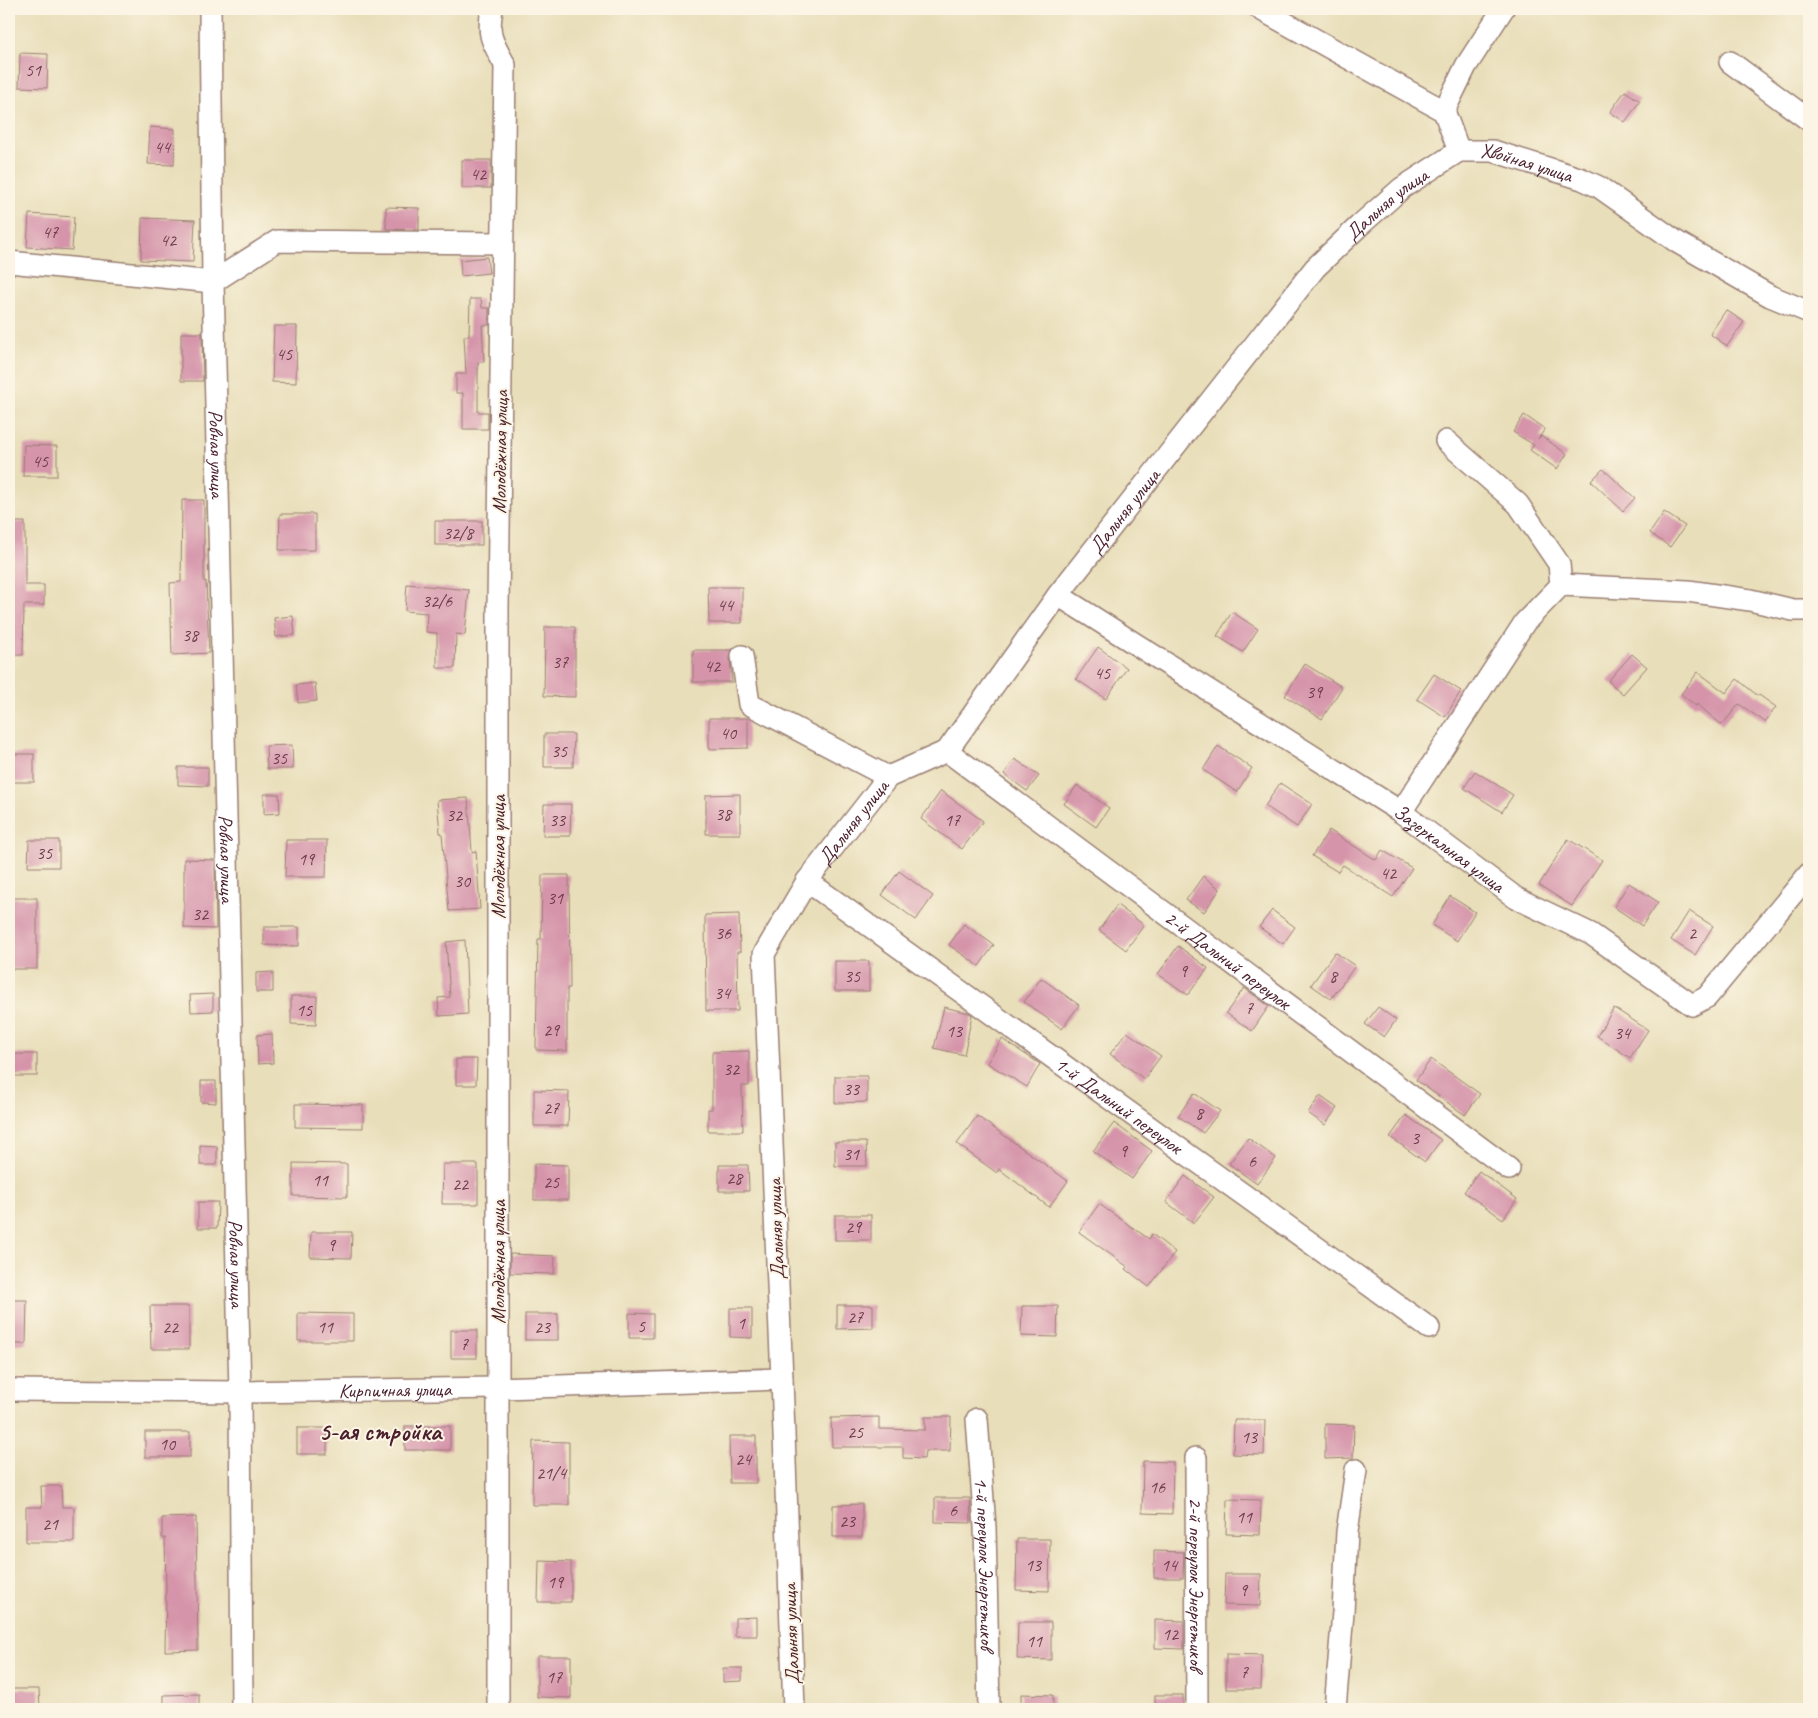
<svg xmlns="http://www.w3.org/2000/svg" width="1818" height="1718" viewBox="0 0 1818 1718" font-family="Caveat,sans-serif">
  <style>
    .building { fill: #d594aa }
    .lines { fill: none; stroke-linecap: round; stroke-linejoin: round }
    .minor-casing { stroke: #997e72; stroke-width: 24 }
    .minor { stroke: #fff; stroke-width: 21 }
    .labels { text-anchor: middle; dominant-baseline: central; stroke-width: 4; stroke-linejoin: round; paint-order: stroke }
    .number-label { font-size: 18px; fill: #6d3c4b }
    .street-label { font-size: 20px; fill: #4a1f2b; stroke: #fcf5e5 }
    .district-label { font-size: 25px; font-weight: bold; fill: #4a1f2b; stroke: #fcf5e5 }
  </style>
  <rect width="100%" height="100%" fill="#fcf5e5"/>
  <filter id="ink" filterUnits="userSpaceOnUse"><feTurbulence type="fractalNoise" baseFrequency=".02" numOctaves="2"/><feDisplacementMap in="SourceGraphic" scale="10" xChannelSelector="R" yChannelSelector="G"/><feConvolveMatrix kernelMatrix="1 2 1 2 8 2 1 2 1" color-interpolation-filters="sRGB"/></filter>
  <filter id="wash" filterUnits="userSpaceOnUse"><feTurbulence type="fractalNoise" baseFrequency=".0096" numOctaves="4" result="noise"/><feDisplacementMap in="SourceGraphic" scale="20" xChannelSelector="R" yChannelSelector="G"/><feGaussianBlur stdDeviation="1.12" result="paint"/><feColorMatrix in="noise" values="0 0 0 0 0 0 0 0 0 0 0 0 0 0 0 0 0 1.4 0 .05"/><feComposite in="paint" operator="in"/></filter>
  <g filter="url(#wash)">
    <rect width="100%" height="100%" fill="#e8deb9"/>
    <g id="blocks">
      <g class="building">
        <polygon points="20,53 48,54 47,88 19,87"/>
        <polygon points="1625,91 1640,101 1625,122 1610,112"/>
        <polygon points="150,127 175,129 174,165 148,164"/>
        <rect x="462" y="160" width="29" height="28"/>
        <polygon points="386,207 419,208 419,230 386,229"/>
        <polygon points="29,214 74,217 72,250 27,247"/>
        <polygon points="142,218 195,220 193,262 141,260"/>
        <polygon points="487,257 489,273 461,276 460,260"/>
        <polygon points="470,299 481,299 482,308 489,308 489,325 482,325 484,362 478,362 478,412 488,412 488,429 463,429 463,393 456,393 456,374 466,374 464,336 469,336"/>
        <polygon points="1726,310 1744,322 1727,346 1710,334"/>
        <polygon points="274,326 297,326 296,383 272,382"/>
        <polygon points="181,333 202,333 203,381 181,381"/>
        <polygon points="1524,415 1545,429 1538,439 1541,436 1567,454 1557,469 1530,450 1534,445 1513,432"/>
        <polygon points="24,445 57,446 57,476 23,476"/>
        <polygon points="1603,469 1635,498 1623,511 1591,481"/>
        <polygon points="182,500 204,500 204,582 206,581 209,653 172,655 170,583 181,582"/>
        <polygon points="1664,512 1685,526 1670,547 1650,533"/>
        <polygon points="280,514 315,514 315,550 279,550"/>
        <rect x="435" y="521" width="47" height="24"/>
        <polygon points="9,522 25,522 25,585 44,585 44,605 24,605 23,655 9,655"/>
        <polygon points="407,584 469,590 465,635 456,634 455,668 437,668 437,633 426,632 427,613 405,611"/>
        <polygon points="708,587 742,587 742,623 709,623"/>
        <polygon points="1232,612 1258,629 1243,652 1217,636"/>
        <polygon points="293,616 295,635 276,637 274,618"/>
        <polygon points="545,627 575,627 575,697 544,696"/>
        <polygon points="1098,647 1127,668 1106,699 1076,679"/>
        <polygon points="693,650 732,650 730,658 732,682 693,682"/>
        <polygon points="1632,654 1647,667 1623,694 1608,681"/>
        <polygon points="1305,664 1342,687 1322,719 1285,696"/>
        <polygon points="1698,672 1726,693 1737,679 1758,696 1759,695 1776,707 1765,722 1739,704 1722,725 1697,704 1696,706 1681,694"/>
        <polygon points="1434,674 1461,691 1445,717 1417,699"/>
        <polygon points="315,683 317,701 298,703 296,685"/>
        <polygon points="709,718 748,718 748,748 709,749"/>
        <polygon points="544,734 574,734 573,767 544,767"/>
        <polygon points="292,745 293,769 267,769 266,746"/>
        <polygon points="1218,746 1252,768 1237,792 1203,770"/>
        <rect x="9" y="754" width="25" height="28"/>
        <polygon points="1015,759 1039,776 1027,791 1004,774"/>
        <polygon points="178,767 208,767 208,786 178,785"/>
        <polygon points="1475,771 1513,795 1502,812 1464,788"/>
        <polygon points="1280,783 1312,804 1297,827 1265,806"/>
        <polygon points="1077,785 1109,808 1096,827 1064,804"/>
        <polygon points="941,791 983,821 962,849 921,819"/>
        <polygon points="264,794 279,794 280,813 264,814"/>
        <polygon points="740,794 740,834 706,834 706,795"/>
        <polygon points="468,798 472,852 476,851 480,909 449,911 442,833 440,833 437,800"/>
        <polygon points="544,804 571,804 570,836 543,836"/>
        <polygon points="1329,830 1376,860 1382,850 1412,868 1393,897 1343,865 1338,872 1312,856"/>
        <polygon points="1568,839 1602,860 1572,906 1539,885"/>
        <polygon points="29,840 59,840 59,867 28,867"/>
        <polygon points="286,840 327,840 326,877 285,877"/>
        <polygon points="184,859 215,860 216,929 184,928"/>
        <polygon points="899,871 933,896 916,920 882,895"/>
        <polygon points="542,875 569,875 570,988 567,988 567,1051 536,1050 538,939 541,939"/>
        <polygon points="1203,876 1220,889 1204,912 1186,900"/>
        <polygon points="1629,883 1658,902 1642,926 1614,907"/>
        <polygon points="1450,896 1475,912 1457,941 1432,925"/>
        <rect x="9" y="898" width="28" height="71"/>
        <polygon points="1117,905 1144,925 1126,950 1099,930"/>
        <polygon points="1272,910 1295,927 1283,944 1259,927"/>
        <polygon points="1689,911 1713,926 1695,955 1671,940"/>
        <polygon points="739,914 740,952 737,952 738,1011 706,1011 705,915"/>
        <polygon points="964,924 994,945 979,966 949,945"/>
        <polygon points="264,927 299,927 299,946 264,945"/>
        <polygon points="465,940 468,1014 439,1016 438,998 450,997 446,942"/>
        <polygon points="1178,946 1208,968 1188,995 1158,974"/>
        <polygon points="1335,952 1355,966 1331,999 1311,985"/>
        <rect x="835" y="961" width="34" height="30"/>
        <polygon points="273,972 273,992 256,992 256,973"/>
        <polygon points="1041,978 1079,1005 1062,1029 1024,1002"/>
        <polygon points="1244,988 1269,1006 1252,1031 1226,1013"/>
        <polygon points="213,994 213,1011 191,1012 190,995"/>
        <polygon points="291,996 317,996 316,1025 291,1024"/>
        <polygon points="944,1007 969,1013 972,1015 964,1055 934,1048"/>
        <polygon points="1378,1007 1396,1020 1384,1037 1365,1024"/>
        <polygon points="1614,1008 1648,1030 1630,1058 1597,1036"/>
        <polygon points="1127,1032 1161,1056 1144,1079 1110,1054"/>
        <polygon points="272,1034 273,1063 258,1064 257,1035"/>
        <polygon points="1002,1039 1040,1064 1027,1087 987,1063"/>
        <polygon points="749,1051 749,1086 742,1086 743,1131 708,1131 708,1109 712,1109 712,1052"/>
        <rect x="9" y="1054" width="28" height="22"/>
        <polygon points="456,1059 477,1059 476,1085 456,1085"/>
        <polygon points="1431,1059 1480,1094 1465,1115 1416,1080"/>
        <polygon points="835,1076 867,1076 867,1102 835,1103"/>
        <polygon points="201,1081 216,1081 216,1103 201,1102"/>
        <polygon points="534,1090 569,1091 568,1126 534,1126"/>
        <polygon points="1194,1093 1220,1111 1203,1133 1178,1116"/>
        <polygon points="1320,1096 1337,1108 1325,1125 1308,1113"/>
        <polygon points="295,1104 363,1105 363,1128 295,1127"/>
        <polygon points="1406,1115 1441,1140 1425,1162 1390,1137"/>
        <polygon points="977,1116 1068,1181 1049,1207 999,1169 997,1173 957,1144"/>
        <polygon points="1114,1123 1152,1151 1132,1179 1093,1151"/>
        <polygon points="1248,1138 1276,1158 1257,1184 1229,1164"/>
        <polygon points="835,1142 866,1142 867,1166 835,1166"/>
        <polygon points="200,1145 217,1146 217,1165 200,1165"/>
        <polygon points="293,1163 347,1164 347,1197 293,1196"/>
        <polygon points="443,1164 478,1164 478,1204 442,1204"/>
        <polygon points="534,1164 568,1165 568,1200 534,1200"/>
        <polygon points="719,1165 748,1165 749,1191 719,1191"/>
        <polygon points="1479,1171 1517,1199 1503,1219 1464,1192"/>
        <polygon points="1185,1176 1214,1197 1194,1223 1166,1202"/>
        <polygon points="198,1202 218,1202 217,1228 198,1228"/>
        <polygon points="1099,1204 1149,1239 1152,1234 1175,1252 1149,1287 1126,1269 1128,1267 1079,1232"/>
        <rect x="835" y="1215" width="36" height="25"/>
        <polygon points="311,1232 352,1232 351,1258 310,1257"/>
        <polygon points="510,1254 555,1256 554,1274 510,1273"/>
        <polygon points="9,1300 27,1300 26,1344 9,1344"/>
        <polygon points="837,1305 873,1305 873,1328 837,1329"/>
        <polygon points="150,1306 189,1306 189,1349 151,1349"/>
        <polygon points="1022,1306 1058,1306 1057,1337 1021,1336"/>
        <polygon points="730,1308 752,1308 752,1338 730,1337"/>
        <polygon points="298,1313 353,1314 353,1341 298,1341"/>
        <polygon points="629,1313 653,1314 653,1338 629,1338"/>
        <rect x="525" y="1314" width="33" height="26"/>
        <rect x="451" y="1330" width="26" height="28"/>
        <polygon points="879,1417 879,1429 925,1430 925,1417 951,1417 950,1451 925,1451 924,1459 903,1458 903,1447 832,1447 831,1418"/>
        <polygon points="1234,1420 1265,1420 1264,1455 1233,1454"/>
        <polygon points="1325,1424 1354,1425 1353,1458 1325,1459"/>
        <rect x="405" y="1426" width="45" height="24"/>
        <rect x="297" y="1428" width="30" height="26"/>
        <rect x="145" y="1432" width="45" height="25"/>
        <polygon points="729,1436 756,1436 756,1483 730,1483"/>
        <polygon points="533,1441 569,1442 569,1505 532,1505"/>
        <polygon points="1143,1461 1173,1462 1172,1514 1142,1513"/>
        <polygon points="41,1486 61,1486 62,1507 74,1507 74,1542 26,1542 26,1507 42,1507"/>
        <polygon points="935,1498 970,1498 971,1523 935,1522"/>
        <polygon points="1227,1499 1261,1500 1260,1535 1226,1534"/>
        <polygon points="862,1504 862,1537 833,1537 833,1505"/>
        <polygon points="196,1517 198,1650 165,1651 166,1591 165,1538 162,1538 162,1518"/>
        <polygon points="1017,1539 1050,1539 1049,1591 1016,1590"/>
        <polygon points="1154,1551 1184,1552 1183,1578 1154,1578"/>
        <polygon points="539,1561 571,1562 571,1602 538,1602"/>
        <polygon points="1225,1574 1261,1574 1260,1606 1224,1605"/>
        <polygon points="757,1617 757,1636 735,1636 735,1618"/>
        <polygon points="1155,1620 1184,1621 1184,1649 1155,1648"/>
        <polygon points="1018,1622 1051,1622 1051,1660 1017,1659"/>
        <polygon points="1226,1654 1262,1655 1261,1689 1226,1689"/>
        <polygon points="537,1656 571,1656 571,1698 537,1697"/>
        <polygon points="723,1668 742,1668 742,1681 723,1682"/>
        <polygon points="9,1689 39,1689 40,1709 9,1709"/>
        <polygon points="199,1694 199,1709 164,1709 164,1695"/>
        <polygon points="1021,1694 1053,1695 1053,1709 1021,1709"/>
        <rect x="1155" y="1695" width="28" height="14"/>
      </g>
    </g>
  </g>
  <g filter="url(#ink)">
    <use href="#blocks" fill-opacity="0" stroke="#997e72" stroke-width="1"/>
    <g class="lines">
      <defs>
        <g id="minor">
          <path id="s1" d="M210,9L213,282L240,1392L242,1709"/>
          <path d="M492,9C487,36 492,41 505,65L498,608V1709"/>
          <path id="s2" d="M1260,9L1444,111L1459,151H1493L1582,179L1599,187L1677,242L1770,296L1809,312"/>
          <polyline points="1730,62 1809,120"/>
          <polyline points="1444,111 1466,66 1503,9"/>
          <polyline points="9,262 213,282 277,241 502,243"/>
          <polyline points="1446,441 1518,504 1559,564 1561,585"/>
          <path id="s3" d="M1058,595L1401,812L1516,898L1591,934L1692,1005L1707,997L1809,874"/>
          <polyline points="742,656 749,704 888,777"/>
          <path id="s4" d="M947,751L1509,1169"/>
          <polyline points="1401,812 1525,622 1561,585 1688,591 1750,600 1793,610 1809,610"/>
          <path id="s5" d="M807,881L1429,1328"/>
          <path id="s6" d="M9,1390L240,1392L498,1388L782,1379"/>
          <path id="s7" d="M977,1419L985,1527L989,1709"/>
          <path id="s8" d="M1196,1458L1197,1709"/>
          <path id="s9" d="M794,1709L782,1379L764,954L807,881L888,777L947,751L1058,595L1315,268L1360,225L1402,188L1459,151"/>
          <polyline points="1335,1709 1343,1612 1347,1532 1356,1470"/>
        </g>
      </defs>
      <use href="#minor" class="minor-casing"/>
      <use href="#minor" class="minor"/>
    </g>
  </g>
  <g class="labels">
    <g class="number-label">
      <text x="33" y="70">51</text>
      <text x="162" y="147">44</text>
      <text x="478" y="174">42</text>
      <text x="50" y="232">47</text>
      <text x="168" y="240">42</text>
      <text x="284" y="354">45</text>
      <text x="40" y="461">45</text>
      <text x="458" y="533">32/8</text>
      <text x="437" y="601">32/6</text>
      <text x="725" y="605">44</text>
      <text x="190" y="635">38</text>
      <text x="560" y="662">37</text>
      <text x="712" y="666">42</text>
      <text x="1102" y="673">45</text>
      <text x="1314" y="692">39</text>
      <text x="728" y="733">40</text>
      <text x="559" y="751">35</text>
      <text x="279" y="758">35</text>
      <text x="723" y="814">38</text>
      <text x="454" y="815">32</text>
      <text x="557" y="820">33</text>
      <text x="952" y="820">17</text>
      <text x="44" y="853">35</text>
      <text x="306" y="859">19</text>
      <text x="1388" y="873">42</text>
      <text x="462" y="881">30</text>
      <text x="555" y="898">31</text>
      <text x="200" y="914">32</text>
      <text x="723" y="933">36</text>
      <text x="1692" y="933">2</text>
      <text x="1183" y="971">9</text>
      <text x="852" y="976">35</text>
      <text x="1333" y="976">8</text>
      <text x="722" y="993">34</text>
      <text x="1249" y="1008">7</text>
      <text x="304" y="1010">15</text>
      <text x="551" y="1030">29</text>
      <text x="954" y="1031">13</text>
      <text x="1622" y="1033">34</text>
      <text x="731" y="1069">32</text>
      <text x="851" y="1089">33</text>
      <text x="551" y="1108">27</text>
      <text x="1199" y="1113">8</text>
      <text x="1415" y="1138">3</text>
      <text x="1123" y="1151">9</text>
      <text x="851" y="1154">31</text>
      <text x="1252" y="1161">6</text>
      <text x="734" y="1178">28</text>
      <text x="320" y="1180">11</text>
      <text x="551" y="1182">25</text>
      <text x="460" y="1184">22</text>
      <text x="853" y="1227">29</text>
      <text x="331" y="1245">9</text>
      <text x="855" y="1317">27</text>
      <text x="741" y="1323">1</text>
      <text x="641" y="1326">5</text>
      <text x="170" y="1327">22</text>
      <text x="325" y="1327">11</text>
      <text x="542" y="1327">23</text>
      <text x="464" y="1344">7</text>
      <text x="855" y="1432">25</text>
      <text x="1249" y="1437">13</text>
      <text x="167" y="1444">10</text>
      <text x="743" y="1459">24</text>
      <text x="551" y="1473">21/4</text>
      <text x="1157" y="1487">16</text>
      <text x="953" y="1510">6</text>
      <text x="1244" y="1517">11</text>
      <text x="847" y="1521">23</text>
      <text x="50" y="1524">21</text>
      <text x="1033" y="1565">13</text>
      <text x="1169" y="1565">14</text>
      <text x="555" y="1582">19</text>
      <text x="1243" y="1590">9</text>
      <text x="1170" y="1634">12</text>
      <text x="1034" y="1641">11</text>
      <text x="1244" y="1672">7</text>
      <text x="554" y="1677">17</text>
    </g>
    <g class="street-label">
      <text stroke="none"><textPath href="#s2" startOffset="322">Хвойная улица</textPath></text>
      <text stroke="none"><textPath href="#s9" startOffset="1740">Дальняя улица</textPath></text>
      <text transform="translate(500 452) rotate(-89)">Молодёжная улица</text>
      <text stroke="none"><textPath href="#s1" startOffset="445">Ровная улица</textPath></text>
      <text stroke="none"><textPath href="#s9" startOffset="1335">Дальняя улица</textPath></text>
      <text stroke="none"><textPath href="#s9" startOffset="915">Дальняя улица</textPath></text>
      <text stroke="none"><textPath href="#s3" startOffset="466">Зазеркальная улица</textPath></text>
      <text transform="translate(498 857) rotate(-90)">Молодёжная улица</text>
      <text stroke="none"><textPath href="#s1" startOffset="850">Ровная улица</textPath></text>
      <text stroke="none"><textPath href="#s4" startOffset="350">2-й Дальний переулок</textPath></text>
      <text stroke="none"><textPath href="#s5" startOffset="384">1-й Дальний переулок</textPath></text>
      <text transform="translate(776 1229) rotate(-92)">Дальняя улица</text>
      <text transform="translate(498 1262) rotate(-90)">Молодёжная улица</text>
      <text stroke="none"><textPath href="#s1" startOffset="1255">Ровная улица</textPath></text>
      <text stroke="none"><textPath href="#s6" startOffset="386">Кирпичная улица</textPath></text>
      <text stroke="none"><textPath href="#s7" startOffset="145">1-й переулок Энергетиков</textPath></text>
      <text stroke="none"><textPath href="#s8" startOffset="126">2-й переулок Энергетиков</textPath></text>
      <text transform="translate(791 1634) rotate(-92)">Дальняя улица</text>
    </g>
    <g class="district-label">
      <text x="380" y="1432">5-ая стройка</text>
    </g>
  </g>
  <rect width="1818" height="1718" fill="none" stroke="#fcf5e5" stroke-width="30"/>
</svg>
